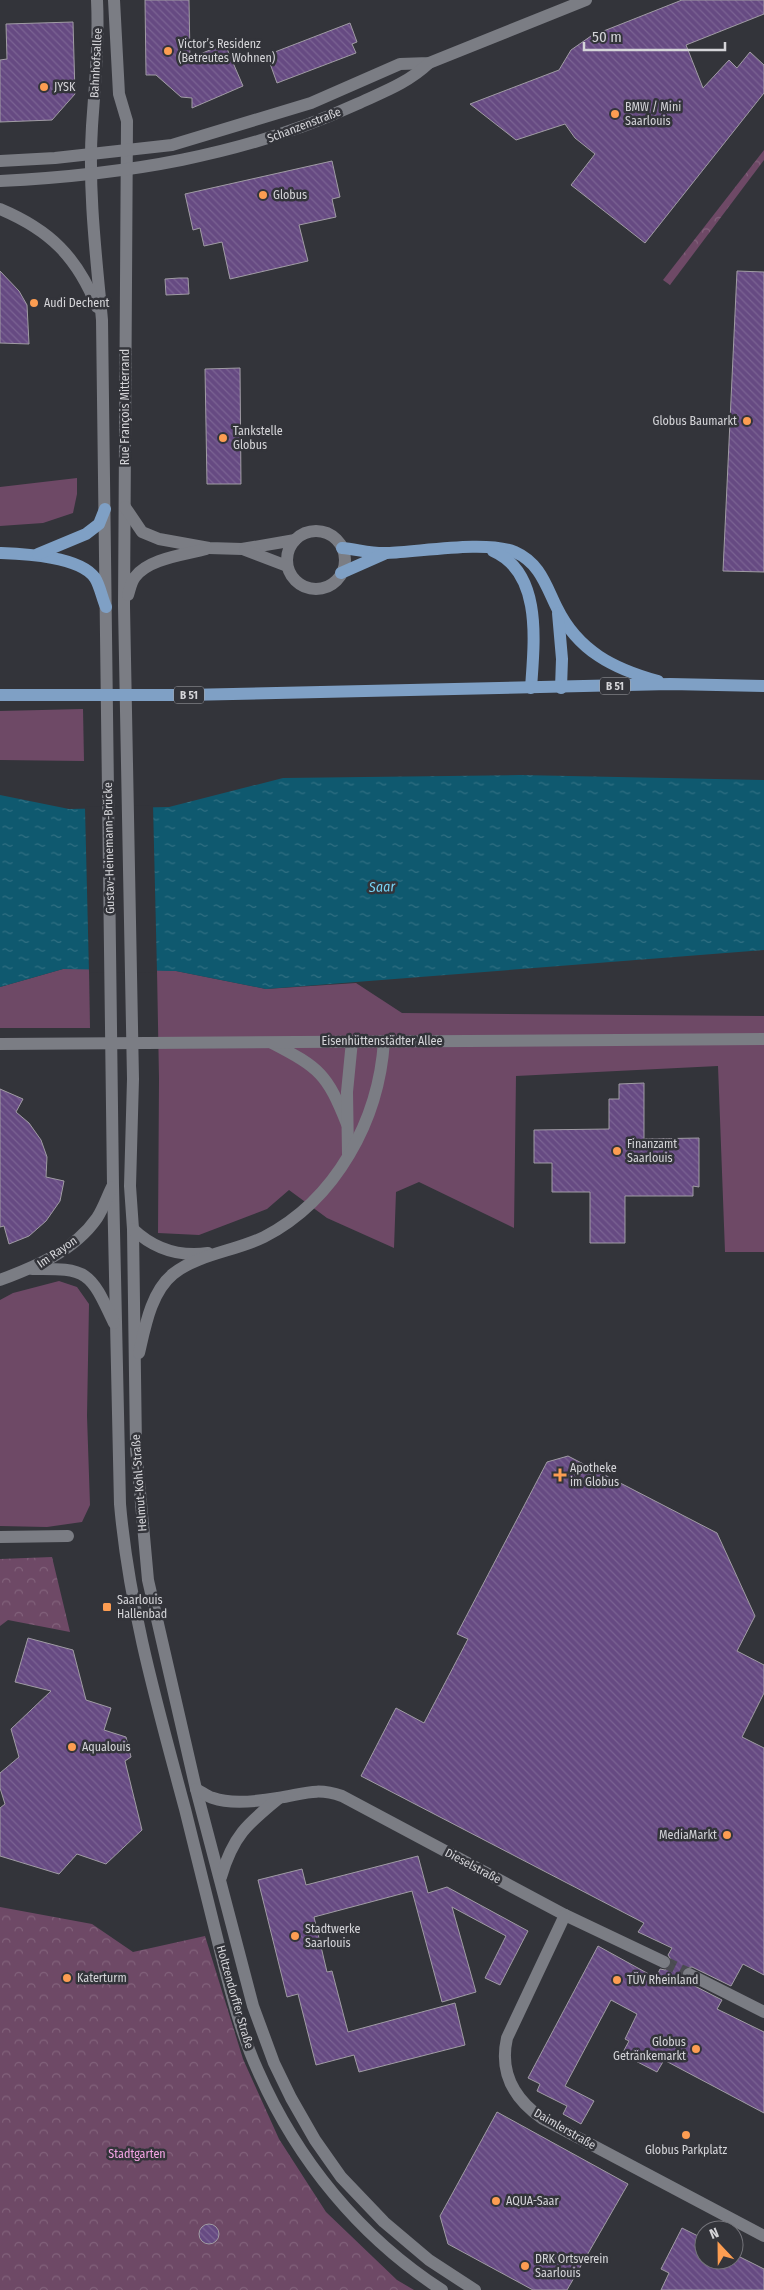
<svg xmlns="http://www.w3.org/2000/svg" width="764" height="2290" viewBox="0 0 764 2290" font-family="'Fira Sans Condensed',sans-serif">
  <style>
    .green { fill: #6e4966 }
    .forest { fill: url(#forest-crowns) }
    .water { fill: url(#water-ripples) }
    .pier { fill: #33343a }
    .building { fill: url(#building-back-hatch); stroke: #a09ca4 }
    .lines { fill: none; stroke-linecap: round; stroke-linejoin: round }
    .minor-tunnel { stroke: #4b4c52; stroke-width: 12; stroke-dasharray: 12 6; stroke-linecap: butt }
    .minor { stroke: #7b7d84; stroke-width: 12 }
    .major { stroke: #7fa0c5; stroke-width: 12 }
    .poi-dot { fill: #fc9d52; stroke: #33343a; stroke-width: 2 }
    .labels { text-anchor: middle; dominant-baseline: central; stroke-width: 5; stroke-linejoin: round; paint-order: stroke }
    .shield { fill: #33343a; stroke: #a4a5a9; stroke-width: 1 }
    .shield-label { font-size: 11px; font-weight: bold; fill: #d5d5d9 }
    .poi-label { font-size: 12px; fill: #d5d5d9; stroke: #33343a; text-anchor: start }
    .street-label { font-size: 12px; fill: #d5d5d9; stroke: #33343a }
    .park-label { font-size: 12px; fill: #f4a4e5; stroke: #33343a }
    .water-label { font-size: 14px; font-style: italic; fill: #78d4f5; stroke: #33343a }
  </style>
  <defs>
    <pattern id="forest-crowns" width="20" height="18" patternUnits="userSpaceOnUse" patternTransform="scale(1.25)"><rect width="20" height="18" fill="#6e4966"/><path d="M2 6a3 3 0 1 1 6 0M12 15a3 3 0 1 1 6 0" fill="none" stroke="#82627b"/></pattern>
    <pattern id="water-ripples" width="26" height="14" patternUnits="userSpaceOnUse" patternTransform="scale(1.25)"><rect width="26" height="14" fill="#0f596f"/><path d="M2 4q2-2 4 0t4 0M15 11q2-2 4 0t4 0" fill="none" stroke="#317083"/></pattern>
    <pattern id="building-back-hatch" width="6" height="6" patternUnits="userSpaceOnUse" patternTransform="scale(1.25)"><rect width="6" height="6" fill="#664a82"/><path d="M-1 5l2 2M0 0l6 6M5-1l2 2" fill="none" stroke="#7b6393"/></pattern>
  </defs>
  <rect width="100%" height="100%" fill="#33343a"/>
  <g class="green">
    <polygon points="77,478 77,494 73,513 43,523 0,526 0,487"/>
    <polygon points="83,709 84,761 0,760 0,711"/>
    <polygon points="63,969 89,969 90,1028 0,1028 0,987"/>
    <polygon points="157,970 176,971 266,989 356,983 402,1013 764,1016 764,1252 725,1252 718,1066 516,1076 514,1228 419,1182 396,1192 394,1248 327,1218 289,1190 267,1209 199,1235 158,1233 159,1079"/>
    <polygon points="59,1281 77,1287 89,1304 87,1416 90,1505 82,1522 47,1527 0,1526 0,1300 13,1293"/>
  </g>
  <g class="forest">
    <polygon points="764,150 764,160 670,285 663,280"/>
    <polygon points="52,1557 70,1632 8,1620 0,1626 0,1559"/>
    <polygon points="0,1907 92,1924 133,1952 205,1936 243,2059 279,2139 326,2212 397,2280 414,2290 0,2290"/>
  </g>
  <polygon class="water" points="520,775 764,780 764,950 266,989 176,971 63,969 0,987 0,795 69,809 169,807 283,778"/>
  <polygon class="pier" points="153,805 157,973 89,972 85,807"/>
  <g class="building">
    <polygon points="145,0 189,0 190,58 225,44 243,86 192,108 192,98 181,97 156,75 146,75"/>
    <polygon points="682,0 764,0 764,14 686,45 703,88 729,60 737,68 750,52 764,65 764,93 645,243 571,185 595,154 575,138 565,124 516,140 470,104 559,70 571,50 591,36"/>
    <polygon points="73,22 75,94 52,120 0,122 0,60 7,59 6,24"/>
    <polygon points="350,23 357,42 352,44 356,53 277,83 267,55"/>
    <polygon points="332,161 340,197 332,199 336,217 299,225 308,261 230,279 222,242 204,246 200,228 193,230 185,194"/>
    <polygon points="0,271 19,291 27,305 29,344 0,343"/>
    <polygon points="737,271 764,272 764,572 723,571"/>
    <polygon points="179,278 188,278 189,294 166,295 165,279"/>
    <polygon points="240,368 241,484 207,484 205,369"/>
    <polygon points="644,1083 644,1139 699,1138 699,1187 693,1186 693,1196 625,1196 625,1243 590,1243 590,1192 552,1192 552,1163 534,1163 534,1130 609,1129 609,1099 619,1099 619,1084"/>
    <polygon points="0,1089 23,1099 16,1112 29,1123 41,1140 47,1157 46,1177 64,1181 60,1201 46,1221 29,1236 9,1244 4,1226 0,1227"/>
    <polygon points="568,1456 717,1533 755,1616 737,1651 764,1665 764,1693 742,1737 764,1748 764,1975 743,1964 731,1986 692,1967 684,1968 681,1974 685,1981 722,2000 717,2009 764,2032 764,2113 664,2060 657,2072 622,2054 629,2041 625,2039 637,2014 611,2000 565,2086 594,2101 581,2124 563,2114 567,2106 537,2091 540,2084 528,2078 598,1946 656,1978 660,1969 665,1970 671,1966 672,1961 668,1955 672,1948 638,1932 644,1923 361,1776 396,1708 424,1723 468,1639 457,1634 547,1462"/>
    <polygon points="28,1638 73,1650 86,1700 111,1708 104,1730 126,1737 131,1757 125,1761 142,1830 106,1864 77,1854 59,1874 0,1856 0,1808 5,1804 0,1788 0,1773 19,1757 11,1729 51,1691 15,1682"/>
    <polygon points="418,1856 428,1893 447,1887 528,1931 500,1985 485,1978 506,1936 452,1907 476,1992 442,2002 412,1891 314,1917 327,1972 332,1971 348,2032 455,2003 465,2045 359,2072 354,2055 316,2065 298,1994 287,1997 258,1880 302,1869 306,1885"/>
    <polygon points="497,2112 628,2184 567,2290 533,2290 448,2244 440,2216"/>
    <circle cx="209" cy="2234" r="10"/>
    <polygon points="682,2228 704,2239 704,2260 734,2260 734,2254 764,2269 764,2290 661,2290 669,2273 661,2269"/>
  </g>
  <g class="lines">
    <polyline class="minor-tunnel" points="664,1962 689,1974"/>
    <g class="minor">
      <path d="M97,0C99,42 95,83 92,126C88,190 96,255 102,320L113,1185L120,1504C129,1608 158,1708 185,1809C197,1857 209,1906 221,1954C231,1993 241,2034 258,2071C297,2160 360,2237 442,2290"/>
      <polyline points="114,0 119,94 127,121 124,606 133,1079 130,1186 133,1229 136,1448 148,1580 196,1789 253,2006 274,2063 291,2098 315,2140 341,2177 384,2222 429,2260 475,2290"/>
      <polyline points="0,161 55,158 172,145 311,103 400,64 429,63 586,0"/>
      <path d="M0,181C123,175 244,156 357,104C383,92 408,83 429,63"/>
      <path d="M0,209C50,230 77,257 97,307"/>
      <polyline points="125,507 142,532 159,539 209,548 242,549 295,540"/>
      <circle cx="316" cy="560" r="29"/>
      <polyline points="245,550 287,566"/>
      <path d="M128,595C130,589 131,582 135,577C149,558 185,555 206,549"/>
      <path d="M272,1043C320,1068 327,1074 347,1124"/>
      <polyline points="0,1044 764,1039"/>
      <polyline points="348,1154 347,1092 352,1041"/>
      <path d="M133,1229C154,1249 179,1257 208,1253"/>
      <path d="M32,1269C89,1268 90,1272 114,1323"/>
      <path d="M0,1280C35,1267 74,1251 97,1218C103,1209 107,1197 112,1187"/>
      <path d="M139,1353C145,1327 151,1292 173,1274C198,1254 236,1251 264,1237C336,1200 379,1120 384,1041"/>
      <polyline points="0,1537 68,1536"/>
      <path d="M196,1789C202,1792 208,1797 213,1798C232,1805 260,1801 278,1798C304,1794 316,1787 342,1796L565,1915L664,1962"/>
      <path d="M221,1877C233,1836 247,1824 279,1798"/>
      <path d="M565,1915L507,2038C499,2073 514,2099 543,2119L764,2236"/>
      <polyline points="689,1974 764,2012"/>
    </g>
    <g class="major">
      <path d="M342,548C356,549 372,554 387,553C420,552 486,540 515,552C540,563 546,586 557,608C578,651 614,669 658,681"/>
      <path d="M493,551C543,573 534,643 531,688"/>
      <path d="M0,553C24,554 80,556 95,578C100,586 102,598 106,607"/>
      <polyline points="38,554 86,534 99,524 105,509"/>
      <polyline points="341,573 384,554"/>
      <polyline points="558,613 562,659 561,688"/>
      <polyline points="0,695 186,695 670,684 764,686"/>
    </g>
  </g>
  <g class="poi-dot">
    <circle cx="168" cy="51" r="5"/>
    <circle cx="44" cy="87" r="5"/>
    <circle cx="615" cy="114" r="5"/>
    <circle cx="263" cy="195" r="5"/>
    <circle cx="34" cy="303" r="5"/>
    <circle cx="747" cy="421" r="5"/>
    <circle cx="223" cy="438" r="5"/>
    <circle cx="617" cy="1151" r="5"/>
    <path d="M557.5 1467.5h5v5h5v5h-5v5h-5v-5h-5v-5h5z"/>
    <rect x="102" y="1602" width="10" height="10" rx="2.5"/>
    <circle cx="72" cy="1747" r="5"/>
    <circle cx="727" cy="1835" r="5"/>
    <circle cx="295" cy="1936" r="5"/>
    <circle cx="67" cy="1978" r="5"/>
    <circle cx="617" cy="1980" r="5"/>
    <circle cx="696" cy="2049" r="5"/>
    <circle cx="686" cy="2135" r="5"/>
    <circle cx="496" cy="2201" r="5"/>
    <circle cx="525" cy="2266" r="5"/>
  </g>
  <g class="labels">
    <g class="shield">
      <rect x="600" y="677.5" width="30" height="17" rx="4"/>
      <rect x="174" y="686.5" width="30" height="17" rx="4"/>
    </g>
    <g class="shield-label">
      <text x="615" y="686">B 51</text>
      <text x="189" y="695">B 51</text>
    </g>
    <g class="poi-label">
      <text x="178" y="44">Victor’s Residenz<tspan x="178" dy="14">(Betreutes Wohnen)</tspan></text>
      <text x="54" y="87">JYSK</text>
      <text x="625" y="107">BMW / Mini<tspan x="625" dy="14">Saarlouis</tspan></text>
      <text x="273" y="195">Globus</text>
      <text x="44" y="303">Audi Dechent</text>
      <text x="737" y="421" text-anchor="end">Globus Baumarkt</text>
      <text x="233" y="431">Tankstelle<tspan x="233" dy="14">Globus</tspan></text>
      <text x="627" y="1144">Finanzamt<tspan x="627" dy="14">Saarlouis</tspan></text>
      <text x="570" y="1468">Apotheke<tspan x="570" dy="14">im Globus</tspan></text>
      <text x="117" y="1600">Saarlouis<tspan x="117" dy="14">Hallenbad</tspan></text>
      <text x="82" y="1747">Aqualouis</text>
      <text x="717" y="1835" text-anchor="end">MediaMarkt</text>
      <text x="305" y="1929">Stadtwerke<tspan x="305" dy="14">Saarlouis</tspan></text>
      <text x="77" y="1978">Katerturm</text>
      <text x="627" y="1980">TÜV Rheinland</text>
      <text x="686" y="2042" text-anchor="end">Globus<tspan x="686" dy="14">Getränkemarkt</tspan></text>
      <text x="686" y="2150" text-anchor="middle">Globus Parkplatz</text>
      <text x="506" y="2201">AQUA-Saar</text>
      <text x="535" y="2259">DRK Ortsverein<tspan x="535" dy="14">Saarlouis</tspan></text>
    </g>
    <g class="street-label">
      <text transform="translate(96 63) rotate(-87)">Bahnhofsallee</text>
      <text transform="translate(304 125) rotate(-21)">Schanzenstraße</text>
      <text transform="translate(125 407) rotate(-90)">Rue François Mitterrand</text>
      <text transform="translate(109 848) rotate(-91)">Gustav-Heinemann-Brücke</text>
      <text x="382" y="1041">Eisenhüttenstädter Allee</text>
      <text transform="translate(57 1252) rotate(-35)">Im Rayon</text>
      <text transform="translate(139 1483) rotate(-94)">Helmut-Kohl-Straße</text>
      <text transform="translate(473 1866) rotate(28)">Dieselstraße</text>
      <text transform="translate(235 1997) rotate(74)">Holtzendorffer Straße</text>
      <text transform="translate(565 2129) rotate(30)">Daimlerstraße</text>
    </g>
    <g class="park-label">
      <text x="137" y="2154">Stadtgarten</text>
    </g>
    <g class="water-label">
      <text transform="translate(382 887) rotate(-2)">Saar</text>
    </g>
  </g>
  <g transform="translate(719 2245) rotate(338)"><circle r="24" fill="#33343a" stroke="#74747a"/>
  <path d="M0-4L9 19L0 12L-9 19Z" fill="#fc9d52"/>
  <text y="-8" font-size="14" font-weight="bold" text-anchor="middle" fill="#d5d5d9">N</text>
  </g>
  <path d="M584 42v8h141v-8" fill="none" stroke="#d5d5d9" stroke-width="2.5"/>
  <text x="592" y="42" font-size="15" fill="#d5d5d9" stroke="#33343a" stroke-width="4" paint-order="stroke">50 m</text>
</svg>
